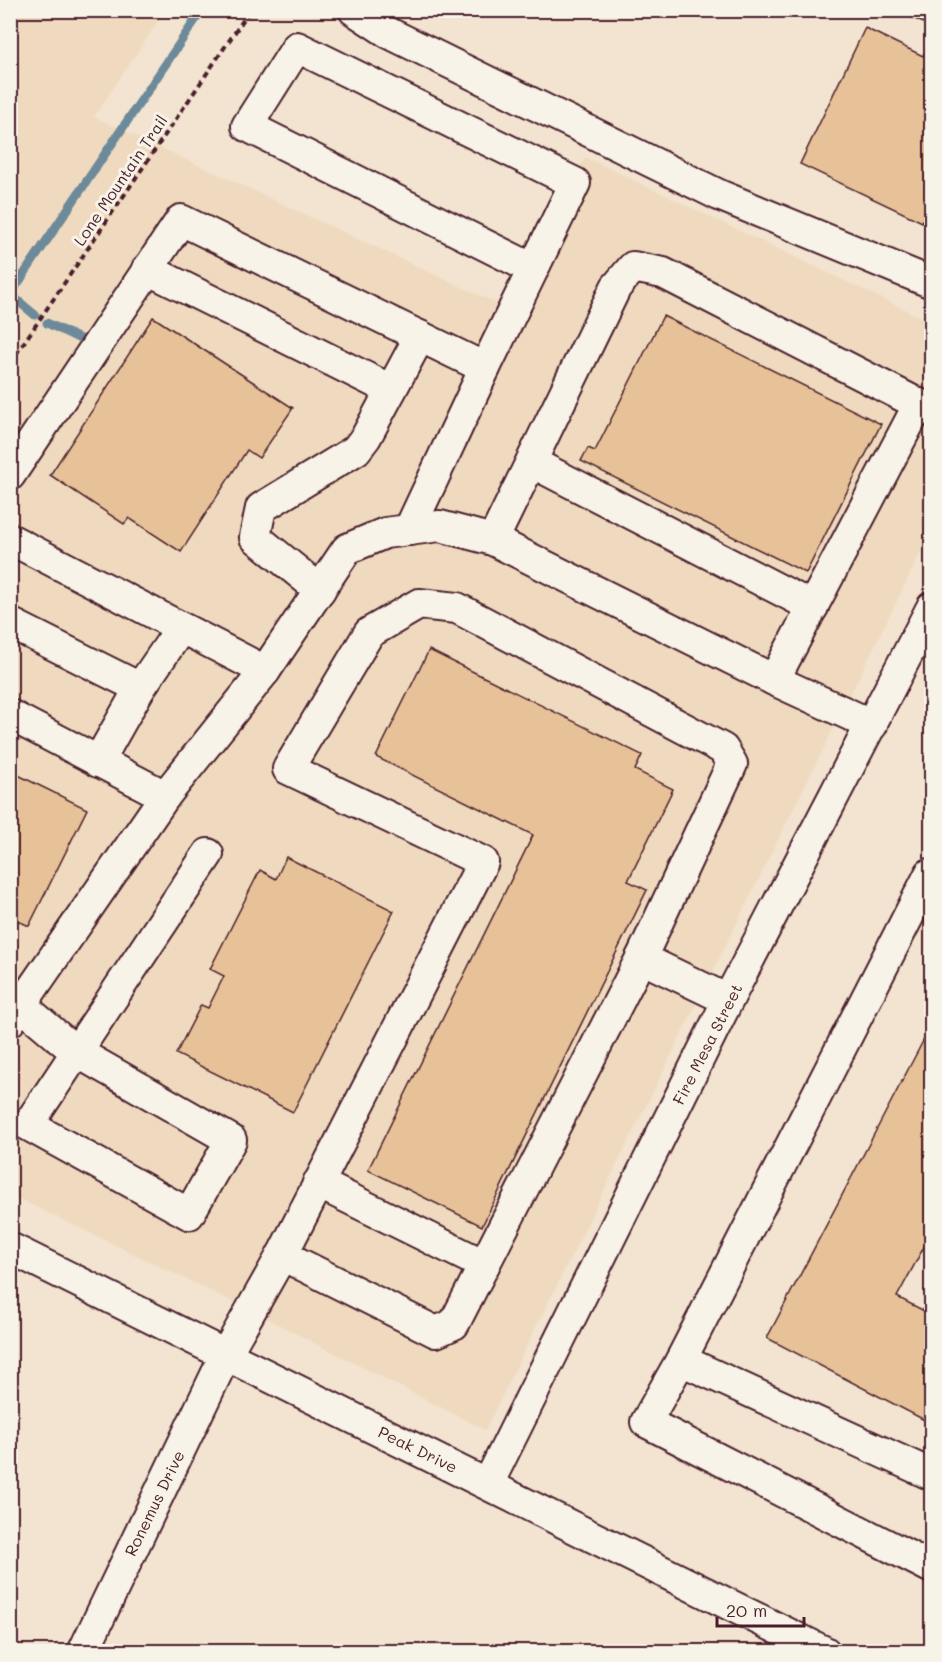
<svg xmlns="http://www.w3.org/2000/svg" width="942" height="1662" viewBox="0 0 942 1662" font-family="Mali,sans-serif">
  <style>
    .built { fill: #efdabf }
    .lines { fill: none; stroke-linecap: round; stroke-linejoin: round }
    .stream { stroke: #6d8a9a; stroke-width: 9 }
    .building { fill: #e7c298; stroke: #4a1f2b; stroke-width: 1.5 }
    .minor-casing { stroke: #4a1f2b; stroke-width: 34 }
    .path { stroke: #4a1f2b; stroke-width: 4; stroke-dasharray: 6 4.5; stroke-linecap: butt }
    .minor { stroke: #f7f3e8; stroke-width: 30 }
    .labels { text-anchor: middle; dominant-baseline: central; stroke-width: 6; stroke-linejoin: round; paint-order: stroke }
    .street-label { font-size: 16px; fill: #4a1f2b; stroke: #f7f3e8 }
  </style>
  <rect width="100%" height="100%" fill="#f2e4d0"/>
  <filter id="ink" filterUnits="userSpaceOnUse"><feTurbulence type="fractalNoise" baseFrequency=".0167" numOctaves="2"/><feDisplacementMap in="SourceGraphic" scale="12" xChannelSelector="R" yChannelSelector="G"/><feConvolveMatrix kernelMatrix="1 2 1 2 8 2 1 2 1" color-interpolation-filters="sRGB"/></filter>
  <g filter="url(#ink)">
    <polygon class="built" points="10,11 165,11 94,117 518,313 585,157 931,322 931,532 485,1430 246,1308 11,1195"/>
    <g class="lines">
      <g class="stream">
        <polyline points="10,295 202,10"/>
        <polyline points="11,295 35,315"/>
        <polyline points="47,323 80,339"/>
      </g>
    </g>
    <g class="building">
      <polygon points="896,10 932,10 932,27"/>
      <polygon points="865,28 923,56 932,38 932,206 930,205 922,222 800,164"/>
      <polygon points="663,316 881,424 806,573 581,461 588,448 595,451"/>
      <polygon points="153,317 293,408 259,458 247,450 181,552 129,518 124,524 50,475"/>
      <polygon points="429,650 642,755 635,770 673,789 628,881 647,890 482,1226 368,1170 533,835 376,757"/>
      <polygon points="10,771 87,809 29,926 10,917"/>
      <polygon points="286,857 394,911 293,1112 176,1054 201,1005 208,1008 224,976 210,969 260,870 276,879"/>
      <polygon points="932,1024 932,1232 897,1297 932,1315 932,1424 767,1338"/>
    </g>
    <g class="lines">
      <defs>
        <g id="minor">
          <polyline points="354,10 389,33 719,195 932,283"/>
          <polyline points="147,269 391,390"/>
          <polyline points="485,368 575,183 297,47 247,126 533,269"/>
          <polyline points="531,462 813,607"/>
          <polyline points="10,475 181,220 485,368 409,530"/>
          <polyline points="10,539 265,671"/>
          <polyline points="493,540 616,287 633,267 663,273 932,411"/>
          <polyline points="320,590 255,537 261,508 356,450 366,437 420,336"/>
          <polyline points="10,623 140,688 98,762"/>
          <polyline points="774,680 919,404"/>
          <polyline points="140,688 181,628"/>
          <polyline points="10,715 165,796"/>
          <polyline points="21,1005 75,1051 231,1140 189,1214 28,1125 208,854"/>
          <polyline points="10,1021 165,796 265,671 347,549 385,533 440,526 493,540 774,680 872,725"/>
          <polyline points="318,1183 484,1265"/>
          <polyline points="10,1248 825,1652"/>
          <polyline points="282,1255 436,1332 454,1324 641,958"/>
          <polyline points="681,1360 930,874 932,875"/>
          <polyline points="932,1475 681,1360 646,1422 932,1568"/>
          <polyline points="488,1484 728,1000 932,607"/>
          <polyline points="83,1652 226,1354 282,1255 483,862 288,769 369,633 419,604 457,608 723,749 732,764 641,958 728,1000"/>
        </g>
      </defs>
      <use href="#minor" class="minor-casing"/>
      <polyline class="path" points="10,363 250,10"/>
      <use href="#minor" class="minor"/>
    </g>
  </g>
  <g class="labels">
    <g class="street-label">
      <text transform="translate(120 180) rotate(-56)">Lone Mountain Trail</text>
      <text transform="translate(707 1044) rotate(-63)">Fire Mesa Street</text>
      <text transform="translate(418 1449) rotate(26)">Peak Drive</text>
      <text transform="translate(154 1503) rotate(-64)">Ronemus Drive</text>
    </g>
  </g>
  <rect width="942" height="1662" fill="none" stroke="#f7f3e8" stroke-width="36"/>
  <rect x="18" y="18" width="906" height="1626" fill="none" stroke="#4a1f2b" stroke-width="2" filter="url(#ink)"/>
  <path d="M717 1617v9h87v-9" fill="none" stroke="#4a1f2b" stroke-width="3"/>
  <text x="726" y="1617" font-size="18" fill="#4a1f2b" stroke="#f7f3e8" stroke-width="4.5" paint-order="stroke">20 m</text>
</svg>
